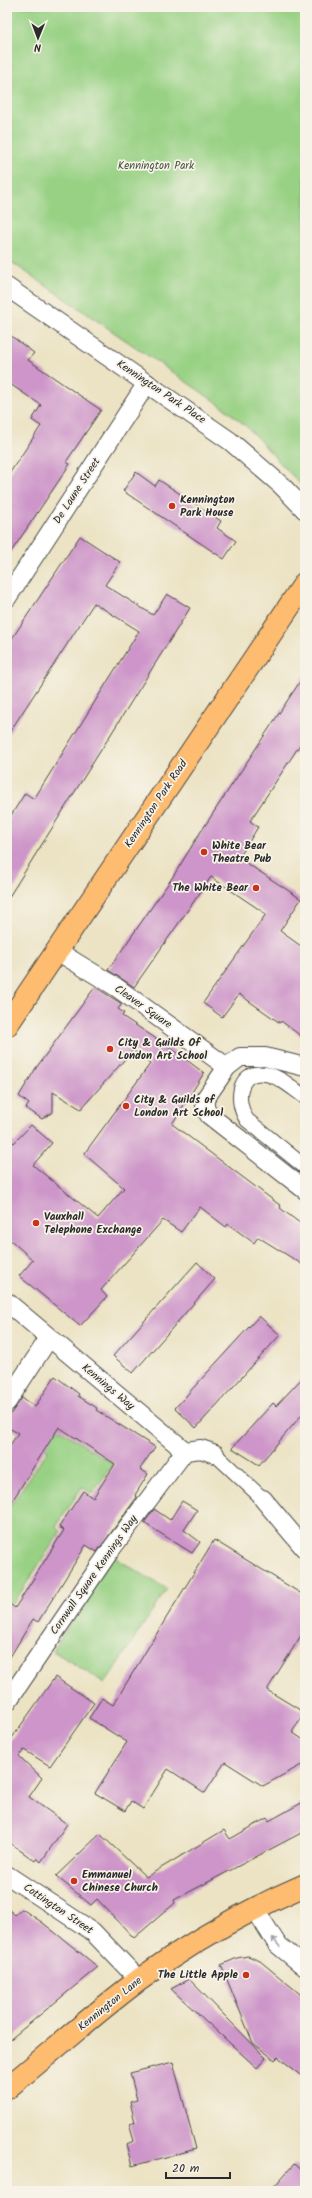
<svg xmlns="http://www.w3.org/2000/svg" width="312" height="2198" viewBox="0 0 312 2198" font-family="Kalam,sans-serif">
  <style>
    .green { fill: #98d184; stroke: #627e58 }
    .building { fill: #cd95c9 }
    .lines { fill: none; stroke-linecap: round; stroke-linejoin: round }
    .pedestrian-casing { stroke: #484742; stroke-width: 16 }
    .minor-casing { stroke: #484742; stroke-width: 20 }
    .trunk-casing { stroke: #484742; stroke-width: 24 }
    .pedestrian { stroke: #fff; stroke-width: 14 }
    .minor { stroke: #fff; stroke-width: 18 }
    .trunk { stroke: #fdbc6f; stroke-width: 22 }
    .oneway { stroke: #a0a0a0 }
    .poi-dot { fill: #c8321e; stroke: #f7f3e8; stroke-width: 1.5 }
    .labels { text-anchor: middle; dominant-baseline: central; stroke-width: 3.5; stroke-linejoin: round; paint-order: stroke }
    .park-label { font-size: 11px; fill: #465441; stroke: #f7f3e8 }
    .street-label { font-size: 11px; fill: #2b2b2b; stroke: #f7f3e8 }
    .poi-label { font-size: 11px; font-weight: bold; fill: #2b2b2b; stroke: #f7f3e8; text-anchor: start }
  </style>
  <rect width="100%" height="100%" fill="#f7f3e8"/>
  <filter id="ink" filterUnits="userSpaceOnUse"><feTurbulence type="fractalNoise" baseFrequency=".025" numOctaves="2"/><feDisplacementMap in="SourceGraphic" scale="8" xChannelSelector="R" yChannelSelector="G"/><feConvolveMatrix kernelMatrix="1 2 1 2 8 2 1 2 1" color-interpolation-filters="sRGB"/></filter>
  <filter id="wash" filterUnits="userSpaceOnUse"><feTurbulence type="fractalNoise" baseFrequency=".012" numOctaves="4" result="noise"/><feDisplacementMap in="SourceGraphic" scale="16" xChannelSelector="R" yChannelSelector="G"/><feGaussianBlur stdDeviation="0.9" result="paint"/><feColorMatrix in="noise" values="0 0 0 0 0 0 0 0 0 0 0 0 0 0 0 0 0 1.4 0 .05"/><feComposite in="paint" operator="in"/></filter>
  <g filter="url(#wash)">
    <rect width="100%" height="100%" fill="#ece3c4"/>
    <g class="green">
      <polygon points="7,7 305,7 305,483 300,484 247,427 223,407 7,259"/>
      <polygon points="47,1421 113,1464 92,1494 82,1487 56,1527 61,1531 13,1604 7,1600 7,1511 48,1450 35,1441"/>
      <polygon points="112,1556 167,1589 105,1683 53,1651"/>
    </g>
    <g id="blocks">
      <g class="building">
        <polygon points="7,333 34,353 28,360 101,410 66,462 70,464 7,558 7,477 41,426 32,420 41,405 7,382"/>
        <polygon points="136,472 155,486 159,480 221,521 217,528 236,541 224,559 123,491"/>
        <polygon points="80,536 120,562 105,585 153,615 167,594 190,608 7,900 7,822 25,793 34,799 139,631 94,603 7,736 7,646"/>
        <polygon points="305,674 305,737 250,821 258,827 239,858 301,899 280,931 305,949 305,1039 281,1021 280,1023 239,994 222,1017 203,1003 266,914 211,877 134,987 108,970 172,878 200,833"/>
        <polygon points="95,987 122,1004 118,1009 124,1013 122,1016 176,1052 204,1073 172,1124 281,1206 280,1208 305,1227 305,1266 258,1237 254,1243 228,1224 226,1227 200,1207 181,1232 163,1220 101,1290 107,1297 80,1326 19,1276 33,1260 7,1237 7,1138 14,1143 31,1125 52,1143 33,1165 98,1218 124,1188 84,1154 150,1064 133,1050 81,1109 53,1092 53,1112 42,1119 26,1108 29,1104 19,1096 36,1068"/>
        <polygon points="197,1262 215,1279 133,1373 113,1356"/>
        <polygon points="259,1316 280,1335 196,1428 175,1408"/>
        <polygon points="305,1375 305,1411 259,1465 232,1448 273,1403 276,1406"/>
        <polygon points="55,1376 79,1394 78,1396 97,1408 96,1410 155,1447 140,1469 148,1474 135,1495 137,1497 97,1552 86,1545 38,1622 33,1619 7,1662 7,1602 15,1608 64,1530 59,1527 83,1491 93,1498 115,1464 59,1427 7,1509 7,1450 18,1433 7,1427 7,1419 22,1398 35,1407"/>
        <polygon points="182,1501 197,1510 184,1530 200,1542 192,1553 144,1523 154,1509 170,1520"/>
        <polygon points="214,1540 305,1596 305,1629 267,1690 305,1713 292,1732 305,1741 305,1763 263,1786 225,1762 205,1793 168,1769 143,1809 131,1801 125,1811 95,1793 127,1742 89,1718 102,1698 113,1705"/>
        <polygon points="55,1677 94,1703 50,1766 24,1750 19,1756 42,1778 29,1797 67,1824 41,1862 37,1858 35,1861 7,1841 7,1745"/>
        <polygon points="305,1801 305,1831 174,1900 175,1903 134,1938 97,1899 91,1905 56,1876 100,1834 146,1877 224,1830 230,1839 267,1818 269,1821"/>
        <polygon points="7,1908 15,1915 22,1909 43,1923 98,1967 7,2042"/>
        <polygon points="248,1956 260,1961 305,1998 305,2078 278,2057 275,2060 253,2043 221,1965 237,1958"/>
        <polygon points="189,1979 266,2058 257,2068 171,1989"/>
        <polygon points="173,2062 196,2149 132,2166 126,2144 134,2141 129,2124 135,2122 130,2102 137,2100 130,2073"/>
        <polygon points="294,2164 305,2174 305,2191 270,2191"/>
      </g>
    </g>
  </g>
  <g filter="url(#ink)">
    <use href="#blocks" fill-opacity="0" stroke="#484742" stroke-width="1"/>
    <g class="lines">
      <defs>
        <g id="pedestrian">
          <path d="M305,1097C293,1089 280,1076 265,1074C237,1069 235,1103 247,1120L305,1167"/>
          <polyline points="215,1454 263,1499"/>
        </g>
        <g id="minor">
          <polyline points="7,287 230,441 282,486 305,510"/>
          <polyline points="7,598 147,383"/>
          <polyline points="57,951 116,987 227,1067"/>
          <polyline points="305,1067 265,1057 240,1057 227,1067 205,1099 205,1108 209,1115 305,1190"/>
          <polyline points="7,1302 185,1451 201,1449 215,1454"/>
          <polyline points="7,1402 49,1338"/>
          <polyline points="263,1499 305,1549"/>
          <polyline points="7,1702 112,1548 185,1451"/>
          <polyline points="7,1875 92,1931 139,1980"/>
          <polyline points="255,1909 277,1944 305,1967"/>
        </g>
        <g id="trunk">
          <polyline points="7,1025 305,583"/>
          <path d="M7,2088C51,2053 93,2014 139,1980C190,1943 247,1910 305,1885"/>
        </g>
      </defs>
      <use href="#pedestrian" class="pedestrian-casing"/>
      <use href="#minor" class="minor-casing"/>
      <use href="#trunk" class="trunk-casing"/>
      <use href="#pedestrian" class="pedestrian"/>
      <use href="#minor" class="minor"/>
      <use href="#trunk" class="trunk"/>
    </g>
    <defs><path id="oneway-shaft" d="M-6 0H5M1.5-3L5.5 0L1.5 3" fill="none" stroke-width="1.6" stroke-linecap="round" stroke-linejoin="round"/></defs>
    <use class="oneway" href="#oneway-shaft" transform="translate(276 1942) rotate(-129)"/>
  </g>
  <g class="poi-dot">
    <circle cx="172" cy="506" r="4"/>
    <circle cx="204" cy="852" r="4"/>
    <circle cx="256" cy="888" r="4"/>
    <circle cx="110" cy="1049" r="4"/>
    <circle cx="126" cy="1106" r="4"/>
    <circle cx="36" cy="1223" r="4"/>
    <circle cx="74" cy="1881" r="4"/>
    <circle cx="246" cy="1975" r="4"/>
  </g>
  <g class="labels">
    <g class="park-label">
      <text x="156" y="166">Kennington Park</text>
    </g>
    <g class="street-label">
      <text transform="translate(161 392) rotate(34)">Kennington Park Place</text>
      <text transform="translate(77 491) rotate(-57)">De Laune Street</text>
      <text transform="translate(156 804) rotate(-56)">Kennington Park Road</text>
      <text transform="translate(143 1007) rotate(35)">Cleaver Square</text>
      <text transform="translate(108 1387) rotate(40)">Kennings Way</text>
      <text transform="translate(94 1575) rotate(-55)">Cornwall Square Kennings Way</text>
      <text transform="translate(58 1909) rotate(34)">Cottington Street</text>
      <text transform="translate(110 2004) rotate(-39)">Kennington Lane</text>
    </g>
    <g class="poi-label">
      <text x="180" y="500">Kennington<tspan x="180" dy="13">Park House</tspan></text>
      <text x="212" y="846">White Bear<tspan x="212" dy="13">Theatre Pub</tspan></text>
      <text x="248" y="888" text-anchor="end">The White Bear</text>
      <text x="118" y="1043">City &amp; Guilds Of<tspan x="118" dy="13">London Art School</tspan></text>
      <text x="134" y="1100">City &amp; Guilds of<tspan x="134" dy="13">London Art School</tspan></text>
      <text x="44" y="1217">Vauxhall<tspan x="44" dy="13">Telephone Exchange</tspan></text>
      <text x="82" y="1875">Emmanuel<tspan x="82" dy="13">Chinese Church</tspan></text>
      <text x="238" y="1975" text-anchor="end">The Little Apple</text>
    </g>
  </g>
  <rect width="312" height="2198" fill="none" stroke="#f7f3e8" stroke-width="24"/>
  <g transform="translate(38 38) rotate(181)" stroke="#f7f3e8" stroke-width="3" paint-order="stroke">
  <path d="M0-3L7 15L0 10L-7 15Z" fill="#2b2b2b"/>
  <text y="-6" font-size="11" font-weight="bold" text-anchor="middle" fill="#2b2b2b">N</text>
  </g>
  <path d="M166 2172v6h64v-6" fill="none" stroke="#2b2b2b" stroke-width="2"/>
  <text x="172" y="2172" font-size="12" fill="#2b2b2b" stroke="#f7f3e8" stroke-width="3" paint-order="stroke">20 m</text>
</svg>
